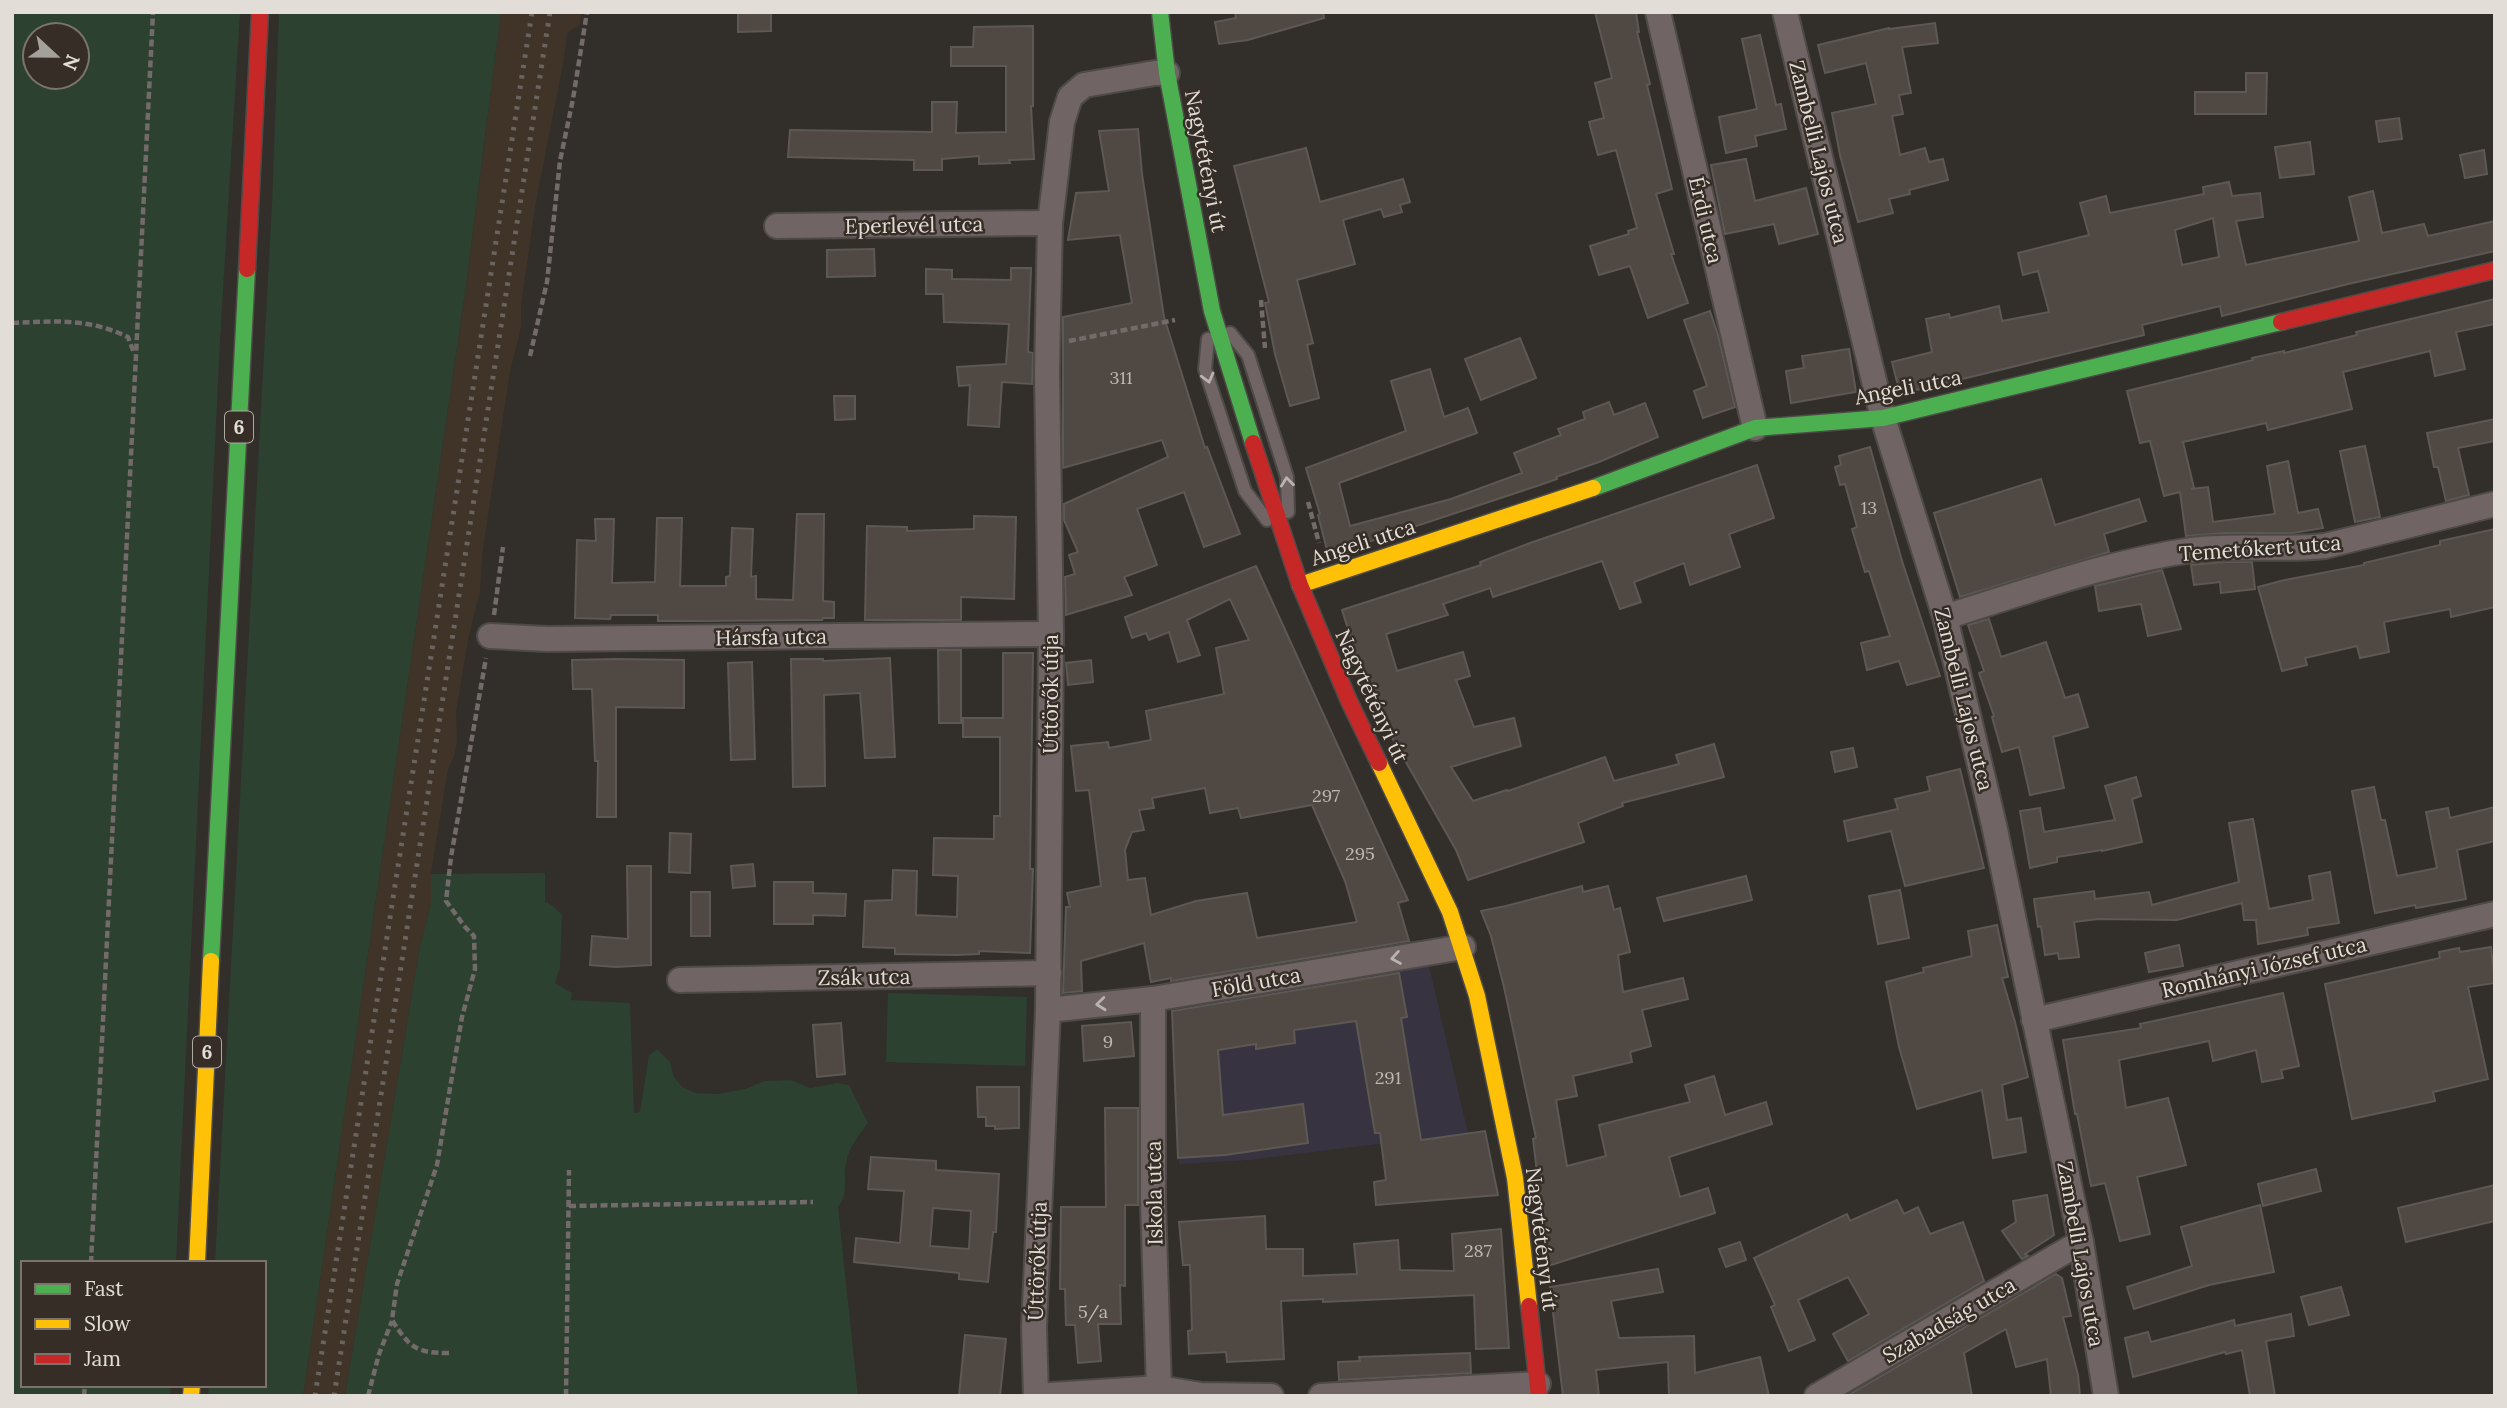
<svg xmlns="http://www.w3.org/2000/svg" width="2507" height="1408" viewBox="0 0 2507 1408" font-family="Lora,serif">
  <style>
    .built { fill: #3f3427 }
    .education { fill: #383341 }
    .green { fill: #2c412f; fill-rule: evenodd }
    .building { fill: #504842; stroke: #5c5854; stroke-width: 2; fill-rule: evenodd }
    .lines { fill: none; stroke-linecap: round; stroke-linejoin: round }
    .lane-casing { stroke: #4d4a47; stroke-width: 16 }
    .street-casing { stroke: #4d4a47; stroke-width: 28 }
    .fast-casing { stroke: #4d4a47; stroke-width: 19 }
    .slow-casing { stroke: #4d4a47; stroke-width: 19 }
    .jam-casing { stroke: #4d4a47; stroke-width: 19 }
    .path { stroke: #736a6a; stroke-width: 4.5; stroke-dasharray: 7 3.5; stroke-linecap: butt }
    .lane { stroke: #706465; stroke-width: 12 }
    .street { stroke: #706465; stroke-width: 24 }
    .fast { stroke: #4caf50; stroke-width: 16 }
    .slow { stroke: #ffc107; stroke-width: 16 }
    .jam { stroke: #c62828; stroke-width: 16 }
    .rail { stroke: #6a6461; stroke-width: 5; stroke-dasharray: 3.5 7; stroke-linecap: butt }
    .oneway { stroke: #bab3af }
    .labels { text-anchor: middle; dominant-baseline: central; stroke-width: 5; stroke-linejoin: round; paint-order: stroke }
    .number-label { font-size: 18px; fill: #beb8b2 }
    .shield { fill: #362e26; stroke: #aea8a2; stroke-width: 2 }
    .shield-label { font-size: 19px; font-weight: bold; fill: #e2ddd7 }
    .street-label { font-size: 21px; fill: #e2ddd7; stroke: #362e26 }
  </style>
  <rect width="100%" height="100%" fill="#322e2a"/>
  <polygon class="built" points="501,12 582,12 580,25 567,33 564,60 536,201 521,305 521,327 510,372 483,549 480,591 468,640 456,712 457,740 455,754 448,769 431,874 431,903 420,946 345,1396 303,1396 466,286"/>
  <polygon class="education" points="1429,966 1468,1133 1248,1160 1179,1164 1172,1007"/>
  <g class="green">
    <path d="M12,12H240L220,340L176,1263H23V1385H171L170,1396H12ZM35,35H77V77H35Z"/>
    <polygon points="279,12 501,12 466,286 303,1396 208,1396 209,1385 264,1385 264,1263 215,1263 272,204"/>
    <path d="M545,873V902L552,905L562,915L560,968L555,983L572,993L571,1000L630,1003L634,1113L640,1112L649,1055L657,1049L670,1062L674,1077L682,1087L695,1093L717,1094L745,1089L765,1081L791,1080L810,1088L837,1083L849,1085L868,1123C857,1137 847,1150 845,1169C844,1184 848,1194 838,1207L858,1396H345L420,946L431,903V874Z"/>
    <polygon points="888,993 1027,997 1025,1066 886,1062"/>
  </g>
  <g class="building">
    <polygon points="738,12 771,12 771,31 738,32"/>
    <polygon points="1235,12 1323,12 1324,18 1248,40 1219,44 1215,22 1236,18"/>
    <polygon points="1595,12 1636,12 1639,32 1637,32 1650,84 1647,85 1672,189 1656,194 1674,254 1671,254 1688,303 1648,318 1630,266 1599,275 1590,246 1629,234 1628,231 1637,228 1616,150 1598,155 1589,122 1604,118 1595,83 1612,78"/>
    <polygon points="1935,23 1938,43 1902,47 1911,93 1899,95 1903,114 1892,116 1900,155 1925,148 1929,162 1943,159 1948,180 1909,190 1910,194 1889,199 1893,213 1858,222 1840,155 1832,113 1876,104 1866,63 1825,73 1818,45 1889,28 1889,29"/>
    <polygon points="1033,26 1033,106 1031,106 1034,159 1009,160 1010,163 979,164 979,156 942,159 942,170 914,170 914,160 788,157 790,130 932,132 932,102 957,102 956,133 1006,132 1006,66 951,66 951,47 973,47 974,27"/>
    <polygon points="1760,35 1776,105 1781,104 1786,129 1755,136 1757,146 1726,153 1719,117 1757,109 1742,39"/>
    <polygon points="2246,73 2267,73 2266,114 2195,114 2195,92 2246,92"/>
    <polygon points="2399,118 2402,139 2379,142 2376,121"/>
    <polygon points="1138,129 1142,174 1164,317 1205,448 1207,447 1240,534 1204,547 1184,492 1137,509 1157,565 1124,577 1132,595 1066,615 1065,577 1075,574 1069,555 1078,552 1064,520 1064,504 1168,457 1162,440 1063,468 1063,317 1132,303 1120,235 1068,240 1076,193 1109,191 1099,131"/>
    <polygon points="2310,142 2314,174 2280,178 2275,147"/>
    <polygon points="1306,148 1320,202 1403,179 1410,202 1400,205 1402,212 1384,217 1381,209 1343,220 1355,264 1297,280 1313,343 1307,345 1319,398 1290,406 1275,354 1265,303 1269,302 1234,166"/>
    <polygon points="2484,150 2487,174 2465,178 2460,155"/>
    <polygon points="1746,159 1755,201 1806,188 1818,234 1779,244 1774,224 1725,234 1711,165"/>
    <path d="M2229,182L2232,196L2260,193L2263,217L2236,221L2246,265L2359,241L2349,197L2373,191L2382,233L2424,224L2428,236L2495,221V251L2348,284L2222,316L2220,306L2142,325L2144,335L1900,394L1892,362L1932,352L1926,319L1949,314L1950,318L1999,306L2002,321L2049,312L2038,271L2023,275L2018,253L2089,235L2080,203L2106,196L2110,213L2204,194L2203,187ZM2213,218L2219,257L2182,265L2175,230Z"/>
    <polygon points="874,249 875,276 827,277 827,250"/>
    <polygon points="1011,268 1031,268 1028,352 1033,353 1032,384 1002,382 999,427 968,425 970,385 959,386 957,367 1006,364 1009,324 944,322 943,294 926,294 926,269 952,270 952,279 1011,280"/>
    <polygon points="2495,299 2495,324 2456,332 2465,369 2435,376 2430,351 2343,372 2352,409 2268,430 2266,423 2183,442 2194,488 2191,489 2208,487 2213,522 2275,514 2267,466 2288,461 2298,513 2318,509 2323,528 2293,533 2225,533 2186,536 2180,492 2164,496 2150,441 2140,443 2127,391 2253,360 2252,358 2284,351 2284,353 2357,335 2356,332"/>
    <polygon points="1710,311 1718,335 1735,407 1703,418 1694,391 1707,386 1684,320"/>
    <polygon points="1520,338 1536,378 1481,400 1465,359"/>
    <polygon points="1849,349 1856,392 1791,403 1786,371 1804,368 1802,356"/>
    <polygon points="1430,369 1444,417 1468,408 1477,433 1339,483 1350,526 1451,499 1522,473 1514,453 1561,435 1558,429 1585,419 1583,412 1609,402 1614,415 1645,403 1658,437 1599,462 1556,477 1557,479 1540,485 1332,554 1327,550 1318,515 1320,514 1306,468 1406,431 1391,381"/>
    <polygon points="834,396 855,396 855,419 835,420"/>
    <polygon points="2495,419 2495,441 2458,448 2469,495 2446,501 2438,467 2434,467 2427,433"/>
    <polygon points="2365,446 2380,517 2355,522 2340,451"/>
    <polygon points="1870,447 1902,561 1940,676 1907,685 1899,661 1867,670 1861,643 1890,636 1869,571 1865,572 1852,529 1857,527 1845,484 1840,485 1835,467 1841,465 1839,456"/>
    <polygon points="1757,465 1774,518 1729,534 1740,567 1690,585 1684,563 1634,582 1641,602 1620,609 1602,561 1493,597 1490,588 1443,604 1448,615 1386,634 1397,671 1463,652 1470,676 1456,680 1474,727 1514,718 1521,746 1451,767 1473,801 1507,790 1508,791 1605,757 1614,781 1679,764 1676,755 1714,744 1724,777 1622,803 1623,806 1578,823 1584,842 1468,880 1456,850 1370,699 1342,610 1481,565 1480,562 1530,543"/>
    <polygon points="2041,479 2055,525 2139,499 2146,521 2104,534 2109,552 1960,597 1934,513"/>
    <polygon points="797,514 824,514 823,601 834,602 834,618 823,618 822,620 705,621 658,621 658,615 611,615 610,619 575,618 577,540 596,541 595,519 614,519 612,583 655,582 657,518 682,518 680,586 726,586 726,577 730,576 732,528 753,529 751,577 756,576 756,599 793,600"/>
    <polygon points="974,516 1016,517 1014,599 961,597 961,620 865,620 867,526 907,527 907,531 974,529"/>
    <polygon points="2495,529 2495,607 2451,617 2450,609 2384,622 2389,652 2360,658 2357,646 2305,658 2307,665 2282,671 2258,587 2285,580 2364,565 2364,563 2440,545 2440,541"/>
    <polygon points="2225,562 2252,562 2255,589 2221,593 2220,582 2194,585 2191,565"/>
    <path d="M1256,566L1408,900L1398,903L1409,941L1171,981V978L1151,982L1144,943L1081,961L1082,991L1063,993L1066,907H1070L1067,893L1101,886L1089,790L1076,791L1071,746L1108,742L1109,748L1151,740L1146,711L1224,694L1216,648L1249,640L1230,599L1187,620L1200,655L1178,662L1169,632L1149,640L1146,633L1132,638L1125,617ZM1205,788L1210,813L1238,808L1241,818L1312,805L1345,881L1357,922L1257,938L1247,893L1196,901L1151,915L1145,878L1128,880L1125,850L1132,832L1144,830L1139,810L1154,808L1152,798Z"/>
    <polygon points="2162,570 2181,629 2148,636 2141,604 2099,611 2095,586"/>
    <polygon points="1989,619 2001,657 2046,642 2065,698 2078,694 2088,727 2053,737 2064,788 2030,795 2019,747 2002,752 1992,717 1994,716 1979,673 1984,671 1968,625"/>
    <polygon points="938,650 961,650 961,723 939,723"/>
    <polygon points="1003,653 1033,653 1030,869 1033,869 1030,953 979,951 979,954 956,955 895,954 895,948 863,947 865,901 892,900 893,870 917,871 916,915 957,917 958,876 933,875 934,838 994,839 994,816 1000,816 1000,737 963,737 963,718 1003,718"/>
    <polygon points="890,658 895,757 865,758 860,693 824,695 825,786 793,787 791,659 823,659 823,661"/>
    <polygon points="616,659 684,660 684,708 616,707 616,817 597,817 598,761 595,761 592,689 573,689 572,660"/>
    <polygon points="1091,660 1093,682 1068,685 1066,663"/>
    <polygon points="752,662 755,759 731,760 728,663"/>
    <polygon points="1853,748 1857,767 1835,772 1831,752"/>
    <polygon points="1960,769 1984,868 1905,886 1891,831 1848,841 1844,821 1898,809 1895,799 1930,791 1927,777"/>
    <polygon points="2136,777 2141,796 2132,799 2142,842 2102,851 2102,850 2057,857 2057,862 2030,868 2020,811 2040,808 2044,832 2115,820 2105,786"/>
    <polygon points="2374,787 2381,820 2385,820 2397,876 2437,868 2426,812 2448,808 2450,818 2495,807 2495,841 2457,850 2466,899 2416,908 2415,905 2375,913 2352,791"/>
    <polygon points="2253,819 2269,909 2313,900 2309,876 2330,872 2339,923 2307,928 2308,935 2258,944 2256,920 2244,920 2242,903 2177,920 2098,919 2074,922 2079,957 2059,959 2058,953 2045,955 2041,926 2038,927 2034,899 2094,891 2095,899 2149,892 2152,905 2239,882 2229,823"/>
    <polygon points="670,833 691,834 690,873 669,872"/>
    <polygon points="753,864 755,886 733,888 731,866"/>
    <polygon points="627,866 651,866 651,965 616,967 590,965 592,936 628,939"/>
    <polygon points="1746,876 1752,900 1664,921 1657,898"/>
    <polygon points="774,882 813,882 813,893 846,894 845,916 813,915 813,924 774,924"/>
    <polygon points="1582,886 1583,892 1608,886 1614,910 1620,908 1630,952 1618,955 1623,992 1683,978 1688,999 1642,1010 1651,1046 1630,1052 1632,1062 1573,1076 1577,1096 1556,1100 1567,1166 1606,1156 1599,1125 1690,1102 1685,1085 1714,1076 1725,1115 1766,1102 1772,1124 1669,1157 1680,1197 1708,1188 1715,1213 1548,1266 1533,1139 1536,1138 1504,987 1491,936 1481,911 1506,906"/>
    <polygon points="1900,890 1909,938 1878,944 1869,896"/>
    <rect x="691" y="892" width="19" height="44"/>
    <polygon points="1997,925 2008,977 2002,978 2015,1022 2028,1077 2002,1085 2007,1120 2021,1118 2026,1152 1993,1158 1982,1090 1917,1109 1899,1047 1886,982 1924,972 1923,968 1972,956 1968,931"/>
    <polygon points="2179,945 2183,966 2149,972 2145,953"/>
    <polygon points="2491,947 2495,983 2468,987 2488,1079 2433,1092 2435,1101 2352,1119 2325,984 2440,958 2439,952 2459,948 2460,952"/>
    <polygon points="1399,973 1407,1017 1401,1018 1421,1140 1485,1131 1498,1195 1376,1205 1374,1182 1386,1180 1380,1133 1375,1133 1356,1021 1294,1030 1295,1043 1256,1049 1256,1044 1218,1050 1223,1115 1303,1104 1308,1143 1225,1155 1178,1158 1172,1011"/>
    <polygon points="2283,993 2299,1066 2281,1070 2283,1078 2262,1082 2256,1050 2213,1061 2209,1041 2119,1060 2126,1108 2168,1098 2186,1165 2137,1177 2150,1234 2120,1241 2105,1183 2091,1186 2077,1114 2075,1114 2063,1040 2141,1028 2140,1024"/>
    <polygon points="1131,1022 1134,1056 1084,1061 1082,1026"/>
    <polygon points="841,1023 845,1074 817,1077 813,1025"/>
    <polygon points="977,1087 1019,1087 1019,1128 995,1129 995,1126 986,1126 986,1117 978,1117"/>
    <polygon points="1105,1108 1138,1108 1138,1205 1125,1205 1125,1286 1120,1285 1121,1324 1098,1324 1101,1361 1078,1363 1075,1325 1066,1325 1065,1289 1060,1289 1061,1207 1106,1207"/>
    <path d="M871,1157L936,1161V1170L999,1174L996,1232H993L988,1282L959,1279V1273L854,1262L856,1238L900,1243L904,1191L868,1189ZM933,1208L971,1211L969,1249L930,1246Z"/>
    <polygon points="2316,1169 2321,1191 2263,1206 2258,1184"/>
    <polygon points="2495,1185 2495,1221 2406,1242 2398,1208"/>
    <polygon points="2047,1195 2054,1235 2025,1254 2028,1256 2022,1259 2002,1231 2016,1222 2013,1201"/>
    <polygon points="1897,1200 1904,1214 1918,1207 1930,1234 1963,1222 1984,1281 1848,1361 1833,1334 1869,1314 1848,1277 1798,1300 1815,1340 1789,1351 1771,1307 1775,1305 1754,1258 1847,1214 1850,1221"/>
    <polygon points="2260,1205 2274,1272 2209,1285 2134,1309 2127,1287 2192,1266 2181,1227"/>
    <polygon points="1265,1216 1266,1249 1303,1249 1303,1276 1357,1274 1354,1244 1398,1240 1400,1270 1454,1271 1452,1234 1501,1229 1509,1348 1476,1349 1474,1295 1323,1302 1323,1299 1281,1301 1284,1359 1227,1362 1226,1352 1189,1354 1188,1331 1192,1330 1190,1265 1183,1265 1179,1222"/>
    <polygon points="1740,1242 1746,1260 1726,1267 1719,1249"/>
    <polygon points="1658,1269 1663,1292 1611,1301 1619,1338 1694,1336 1695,1373 1760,1357 1769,1396 1669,1396 1668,1362 1596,1370 1599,1396 1563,1396 1550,1287"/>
    <polygon points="2056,1274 2062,1278 2071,1316 2063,1317 2078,1375 2080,1396 2051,1396 2047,1359 2016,1367 2006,1329 1964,1353 1972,1396 1847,1396"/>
    <polygon points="2341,1287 2349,1315 2309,1325 2301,1297"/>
    <polygon points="2291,1314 2294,1336 2266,1341 2275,1396 2250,1396 2242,1350 2226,1354 2225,1352 2133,1377 2125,1338 2148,1332 2151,1342 2234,1320 2235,1326"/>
    <polygon points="965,1335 1006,1339 1000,1396 959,1396"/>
    <polygon points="1470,1353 1471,1373 1339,1380 1338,1362 1360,1361 1359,1357"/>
  </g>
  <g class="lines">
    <defs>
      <g id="lane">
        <polyline points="1230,333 1248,355 1287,477 1288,512"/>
        <polyline points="1208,339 1205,369 1245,491 1267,520"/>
      </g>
      <g id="street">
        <polyline points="1658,12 1755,428"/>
        <polyline points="1785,12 1883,418 1945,617 1994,825 2081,1242 2106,1396"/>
        <polyline points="777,226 1050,223"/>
        <path d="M1945,617C2026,592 2108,562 2192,550C2236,544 2280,551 2325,546L2495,504"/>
        <polyline points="490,636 547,639 1051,634"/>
        <polyline points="680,980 1049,973"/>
        <polyline points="1153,999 1153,1202 1159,1388"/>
        <polyline points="1048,1010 1153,999 1463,947"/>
        <polyline points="2034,1020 2495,914"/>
        <polyline points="1036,1396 1034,1328 1048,1010 1051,634 1047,372 1050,223 1062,122 1070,97 1084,85 1155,73 1167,73"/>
        <polyline points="1036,1396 1159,1388 1201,1395 1271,1396"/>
        <polyline points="1321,1396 1538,1384"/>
        <polyline points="1817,1396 2081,1242"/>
      </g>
      <g id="fast">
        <polyline points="1160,12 1167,73 1212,311 1253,443"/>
        <polyline points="1593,488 1755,428 1883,418 2281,322"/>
        <polyline points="211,961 247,269"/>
      </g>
      <g id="slow">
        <polyline points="1300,585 1593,488"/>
        <polyline points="1379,763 1450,912 1477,996 1515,1178 1529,1306"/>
        <polyline points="197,1263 211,961"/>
        <polyline points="191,1396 192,1385"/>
      </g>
      <g id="jam">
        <polyline points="247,269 260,12"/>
        <polyline points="2281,322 2495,270"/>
        <polyline points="1253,443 1300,585 1349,701 1379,763"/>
        <polyline points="1529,1306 1539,1396"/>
      </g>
    </defs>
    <use href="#lane" class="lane-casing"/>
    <use href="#street" class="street-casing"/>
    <use href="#fast" class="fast-casing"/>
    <use href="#slow" class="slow-casing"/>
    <use href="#jam" class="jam-casing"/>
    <g class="path">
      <polyline points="1261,300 1265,348"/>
      <path d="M12,323C56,321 88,318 128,337L134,353"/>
      <polyline points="1069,341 1175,320"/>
      <polyline points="530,356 547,282 560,161 573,99 587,12"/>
      <polyline points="1308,502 1319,543"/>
      <polyline points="494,615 503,547"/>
      <polyline points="569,1206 813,1202"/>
      <polyline points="91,1263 153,12"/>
      <path d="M449,1353C416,1353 410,1348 392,1320L397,1284L437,1165L462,1017L475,969L474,936L465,927L446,901L451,857L486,658"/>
      <polyline points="84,1396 85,1385"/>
      <polyline points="368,1396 379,1354 392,1321"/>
      <polyline points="566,1396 569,1170"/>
    </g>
    <use href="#lane" class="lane"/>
    <use href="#street" class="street"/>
    <use href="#fast" class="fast"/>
    <use href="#slow" class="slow"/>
    <use href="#jam" class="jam"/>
    <g class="rail">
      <polyline points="315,1396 532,12"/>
      <polyline points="334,1396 550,12"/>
    </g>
  </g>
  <defs><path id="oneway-chevron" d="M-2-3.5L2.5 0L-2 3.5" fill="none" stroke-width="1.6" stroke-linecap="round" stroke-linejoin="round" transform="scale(1.75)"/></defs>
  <g class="oneway">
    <use href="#oneway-chevron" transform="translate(1208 378) rotate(75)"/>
    <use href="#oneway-chevron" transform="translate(1287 482) rotate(-96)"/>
    <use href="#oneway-chevron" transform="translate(1396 958) rotate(170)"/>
    <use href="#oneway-chevron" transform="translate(1101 1004) rotate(174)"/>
  </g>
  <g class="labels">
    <g class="number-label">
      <text x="1121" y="377">311</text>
      <text x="1869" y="507">13</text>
      <text x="1326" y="795">297</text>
      <text x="1360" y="853">295</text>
      <text x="1108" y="1041">9</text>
      <text x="1388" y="1077">291</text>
      <text x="1478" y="1250">287</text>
      <text x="1093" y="1311">5/a</text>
    </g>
    <g class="shield">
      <rect x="225" y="411.5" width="28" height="31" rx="5"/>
      <rect x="193" y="1036.5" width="28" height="31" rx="5"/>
    </g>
    <g class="shield-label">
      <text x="239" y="427">6</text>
      <text x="207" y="1052">6</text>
    </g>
    <g class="street-label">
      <text transform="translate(1819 152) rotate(76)">Zambelli Lajos utca</text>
      <text transform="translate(1206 161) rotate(79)">Nagytétényi út</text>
      <text transform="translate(1706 220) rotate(77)">Érdi utca</text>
      <text transform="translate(914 225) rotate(-1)">Eperlevél utca</text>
      <text transform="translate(1908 387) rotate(-11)">Angeli utca</text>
      <text transform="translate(1363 542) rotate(-18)">Angeli utca</text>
      <text transform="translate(2260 548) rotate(-4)">Temetőkert utca</text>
      <text transform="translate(771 637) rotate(-1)">Hársfa utca</text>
      <text transform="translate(1050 694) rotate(-90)">Úttörők útja</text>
      <text transform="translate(1372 696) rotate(65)">Nagytétényi út</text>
      <text transform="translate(1964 699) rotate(76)">Zambelli Lajos utca</text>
      <text transform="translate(2264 967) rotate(-13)">Romhányi József utca</text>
      <text transform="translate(864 977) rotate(-1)">Zsák utca</text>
      <text transform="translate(1256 982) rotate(-10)">Föld utca</text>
      <text transform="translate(1154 1193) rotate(-91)">Iskola utca</text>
      <text transform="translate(1542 1239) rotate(83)">Nagytétényi út</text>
      <text transform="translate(2081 1254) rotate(80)">Zambelli Lajos utca</text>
      <text transform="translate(1037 1261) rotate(-88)">Úttörők útja</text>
      <text transform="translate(1949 1320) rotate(-30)">Szabadság utca</text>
    </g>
  </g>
  <rect width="2507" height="1408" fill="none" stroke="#e2ddd7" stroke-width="28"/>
  <rect x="21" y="1261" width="245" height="126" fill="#362e26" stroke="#7b746d" stroke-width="2"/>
  <rect x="35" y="1284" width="35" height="10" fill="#4caf50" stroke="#7b746d" stroke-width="2"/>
  <text x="84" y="1296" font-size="21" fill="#e2ddd7">Fast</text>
  <rect x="35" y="1319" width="35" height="10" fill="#ffc107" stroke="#7b746d" stroke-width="2"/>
  <text x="84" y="1331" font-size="21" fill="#e2ddd7">Slow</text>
  <rect x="35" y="1354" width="35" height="10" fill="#c62828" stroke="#7b746d" stroke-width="2"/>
  <text x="84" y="1366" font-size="21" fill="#e2ddd7">Jam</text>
  <g transform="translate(56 56) rotate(112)"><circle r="33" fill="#362e26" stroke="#7b746d" stroke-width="2"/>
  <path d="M0-5L12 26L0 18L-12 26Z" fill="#a4a09a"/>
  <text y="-10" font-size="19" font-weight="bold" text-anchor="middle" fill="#e2ddd7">N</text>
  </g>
</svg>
